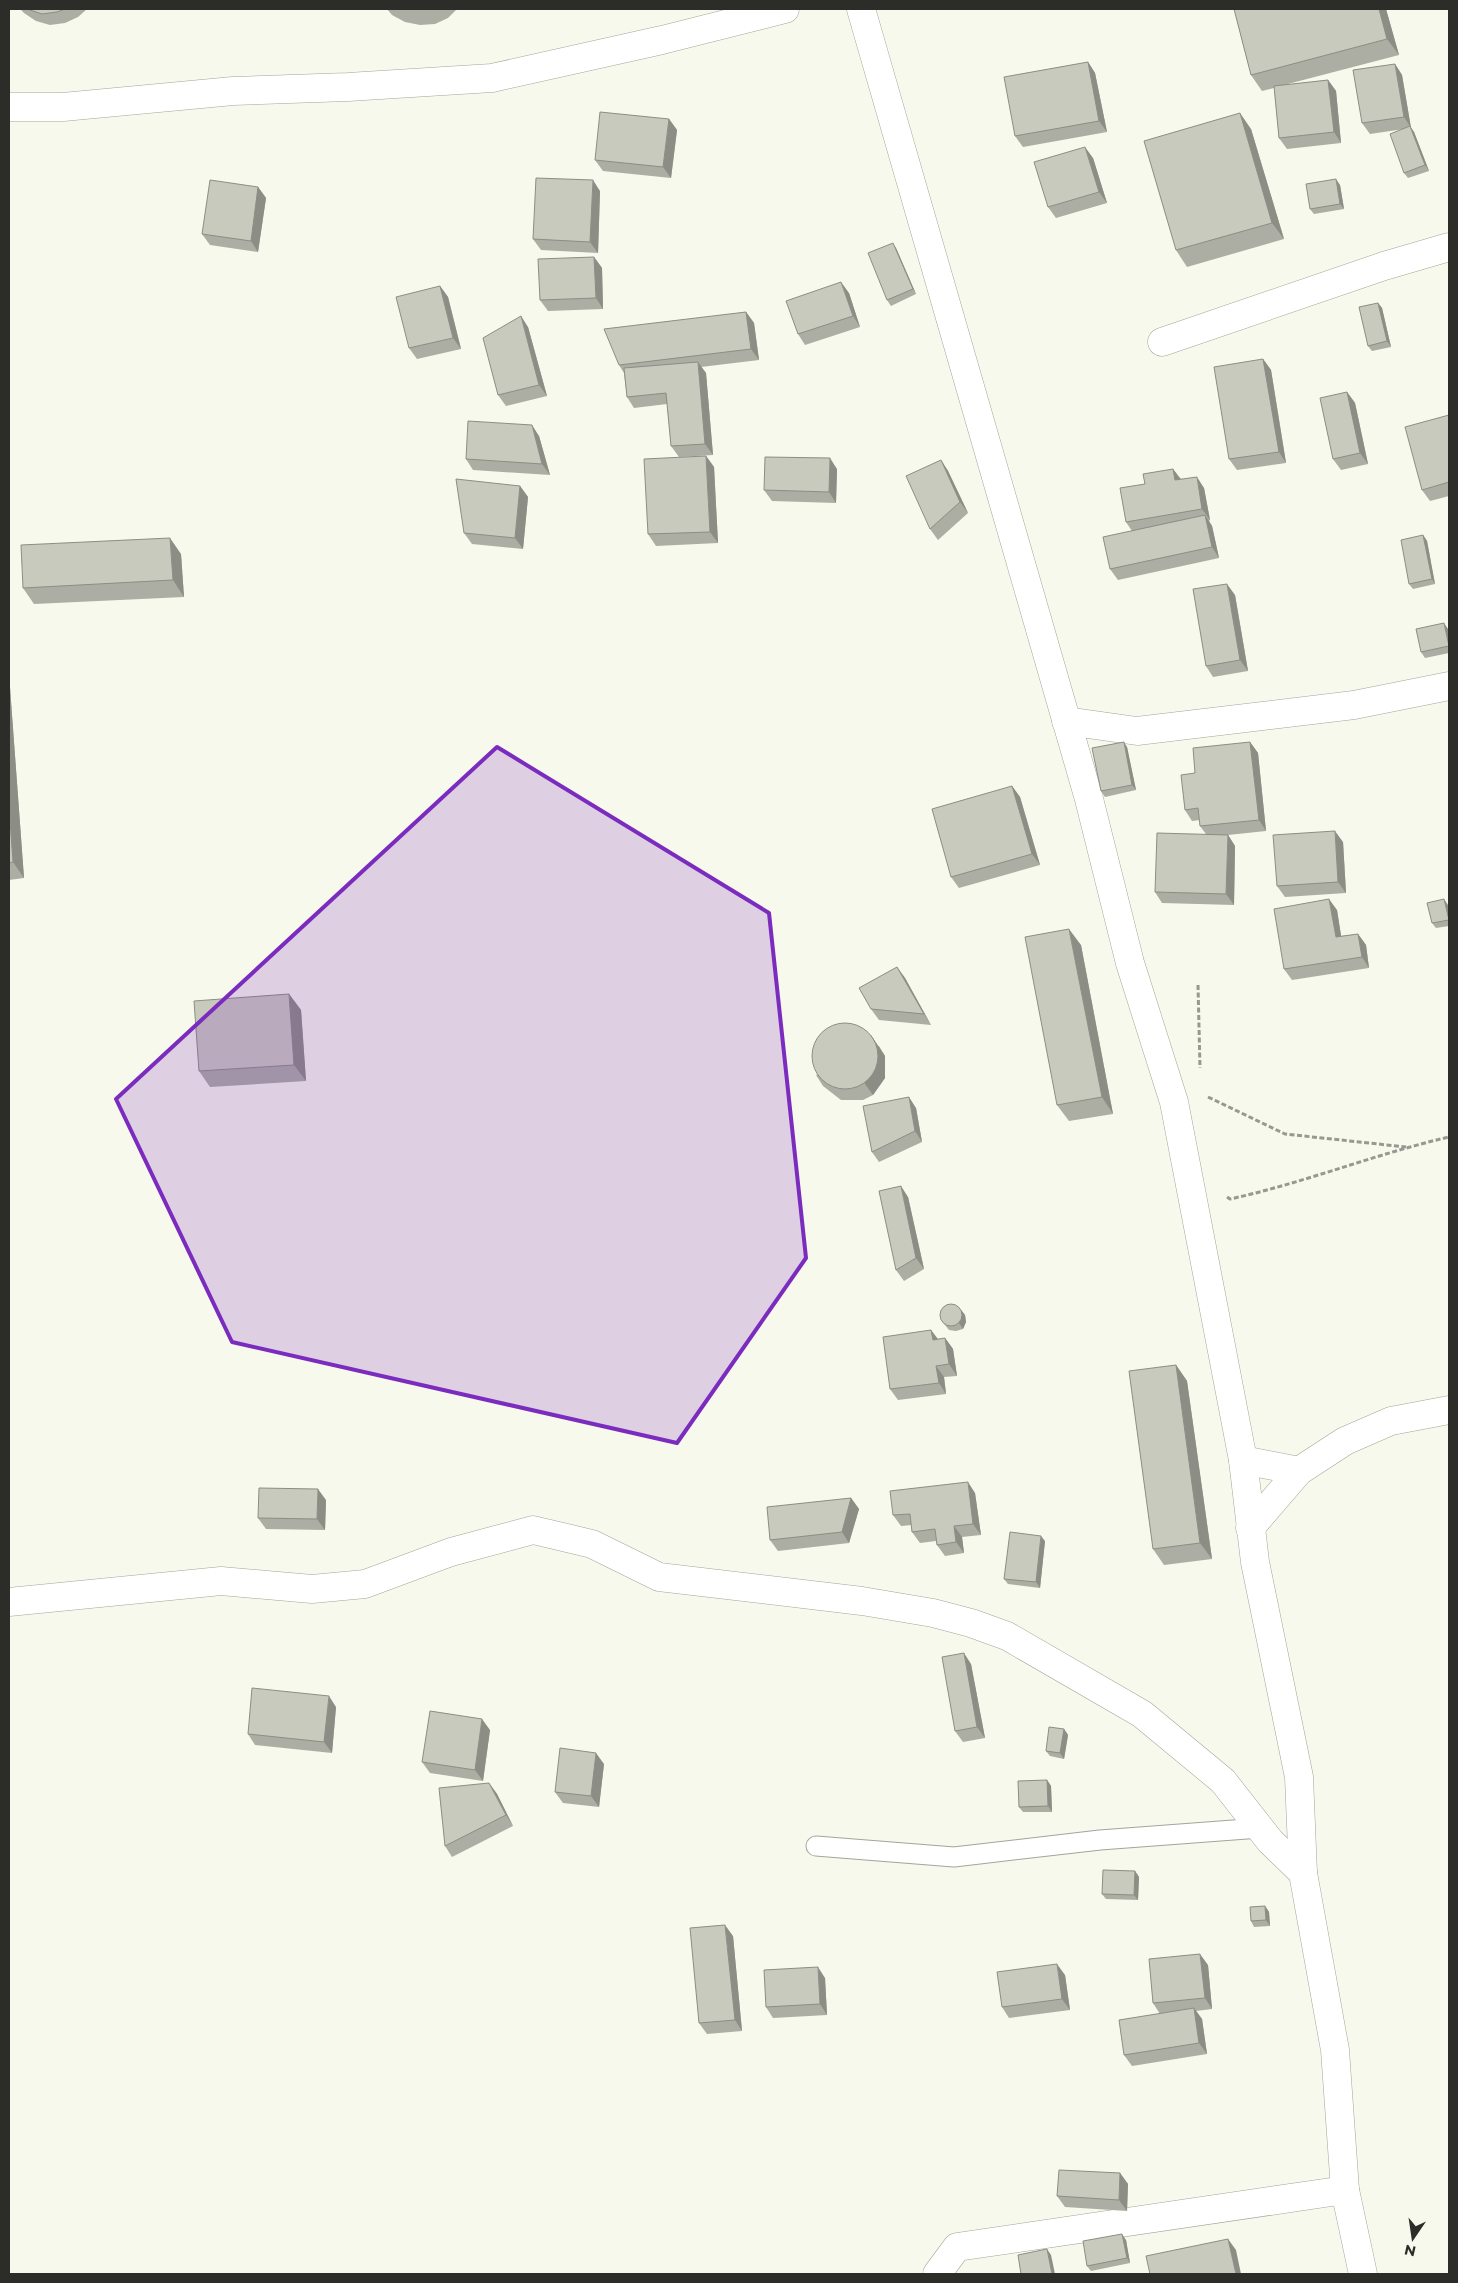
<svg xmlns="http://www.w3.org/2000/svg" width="1458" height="2283" viewBox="0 0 1458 2283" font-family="Montserrat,sans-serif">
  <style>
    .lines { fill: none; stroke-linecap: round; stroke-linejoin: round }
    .service-casing { stroke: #a4a599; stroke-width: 21 }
    .minor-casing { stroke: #a4a599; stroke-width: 29 }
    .tertiary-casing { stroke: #a4a599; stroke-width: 29 }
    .path { stroke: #97988f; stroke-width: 3; stroke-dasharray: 5 2.5; stroke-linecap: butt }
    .service { stroke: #fff; stroke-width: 19 }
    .minor { stroke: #fff; stroke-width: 28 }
    .tertiary { stroke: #fff; stroke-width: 28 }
    .wall { fill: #acaea3 }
    .shaded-wall { fill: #8c8d84 }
    .building { fill: #c8cabd; stroke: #8c8d84 }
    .marked { fill: #7b2cbf; fill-opacity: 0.2; stroke: #7b2cbf; stroke-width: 4; stroke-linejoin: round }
  </style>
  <rect width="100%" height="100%" fill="#f7f9ec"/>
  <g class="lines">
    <defs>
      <polyline id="service" points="816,1846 954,1857 1100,1840 1260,1828"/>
      <g id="minor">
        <polyline points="9,107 63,107 233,91 348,87 492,78 662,40 785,9"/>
        <polyline points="1162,342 1384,266 1449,247"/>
        <polyline points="1066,721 1137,731 1354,705 1449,686"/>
        <polyline points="1243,1460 1299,1471"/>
        <polyline points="1250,1528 1299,1471 1345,1441 1391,1421 1449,1410"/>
        <polyline points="9,1602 221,1581 312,1589 365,1584 451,1552 533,1530 592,1544 659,1577 862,1601 933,1613 971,1623 1007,1636 1142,1714 1223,1781 1270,1841 1303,1873"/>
        <polyline points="937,2274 957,2247 1345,2190"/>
      </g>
      <polyline id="tertiary" points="861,9 1089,799 1130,963 1174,1102 1243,1460 1255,1562 1299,1777 1303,1873 1335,2050 1345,2190 1363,2274"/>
    </defs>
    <use href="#service" class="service-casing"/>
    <use href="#minor" class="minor-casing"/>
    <use href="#tertiary" class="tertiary-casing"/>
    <g class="path">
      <polyline points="1198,985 1200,1068"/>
      <polyline points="1208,1097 1285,1134 1406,1147"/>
      <path d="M1227,1197L1230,1199C1304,1183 1375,1154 1449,1137"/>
    </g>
    <use href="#service" class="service"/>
    <use href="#minor" class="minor"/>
    <use href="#tertiary" class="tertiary"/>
  </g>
  <g class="wall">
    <polygon points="20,9 87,9 78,17 65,23 50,25 36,21 24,13"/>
    <polygon points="387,9 457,9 448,18 435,24 420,25 405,22 392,15"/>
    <polygon points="1234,9 1386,9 1399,55 1284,85 1328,80 1336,91 1341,143 1287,149 1279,138 1274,88 1262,91 1251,75"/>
    <polygon points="1088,62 1095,73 1107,132 1023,147 1015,136"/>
    <polygon points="1395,64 1402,75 1411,128 1414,132 1429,171 1408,178 1404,173 1404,129 1370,134 1362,123"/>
    <polygon points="669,119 677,130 671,178 603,171 595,160"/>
    <polygon points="1251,129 1284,239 1187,267 1176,250"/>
    <polygon points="1093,158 1107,203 1056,218 1048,207"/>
    <polygon points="1340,185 1344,209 1314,214 1310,209"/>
    <polygon points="258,187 266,198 258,252 210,245 202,234"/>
    <polygon points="600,191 598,253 541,250 533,239"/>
    <polygon points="896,248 916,294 891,306 887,300"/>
    <polygon points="594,257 602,268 603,309 548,311 540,300"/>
    <polygon points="440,286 448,297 461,349 417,359 409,348"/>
    <polygon points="849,293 860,327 805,345 798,334"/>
    <polygon points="1378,303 1382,308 1391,347 1372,351 1368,346"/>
    <polygon points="746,312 754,323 759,360 701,367 706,373 713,455 679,457 671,446 667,404 634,408 627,397 624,373 619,365"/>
    <polygon points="528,327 547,396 506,406 498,395"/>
    <polygon points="1263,359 1271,370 1286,463 1237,470 1229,459"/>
    <polygon points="1347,392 1355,403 1368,464 1341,470 1333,459"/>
    <polygon points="1449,415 1449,496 1430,501 1422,490"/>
    <polygon points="539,436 550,475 473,470 466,459"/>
    <polygon points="706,456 714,467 718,543 656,546 648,534"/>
    <polygon points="941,460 948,471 968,513 938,540 930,529"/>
    <polygon points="837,469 836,503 772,501 764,490"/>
    <polygon points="1173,469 1181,479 1204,488 1210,520 1209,521 1212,526 1219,558 1118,580 1110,569 1132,531 1126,522 1145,484"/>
    <polygon points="520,486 528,497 523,549 472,544 464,533"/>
    <polygon points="1423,535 1427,541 1435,584 1413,589 1409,584"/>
    <polygon points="181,554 184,597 34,604 23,588"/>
    <polygon points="1235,595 1248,671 1213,677 1206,666"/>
    <polygon points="1448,629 1449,635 1449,653 1425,658 1421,652"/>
    <polygon points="9,674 24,878 9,880"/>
    <polygon points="1250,742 1258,753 1266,831 1228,835 1235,846 1234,905 1162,903 1155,892 1206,834 1200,826 1200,820 1192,821 1185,810 1195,773"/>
    <polygon points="1127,747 1136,790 1105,797 1101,791"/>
    <polygon points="1012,786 1020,797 1040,865 959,888 951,877"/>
    <polygon points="1343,842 1346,893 1285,897 1277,886"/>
    <polygon points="1448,905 1449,911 1449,926 1436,928 1432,923"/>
    <polygon points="1337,910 1341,936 1358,934 1366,945 1369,968 1292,980 1284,969"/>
    <polygon points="1081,945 1113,1114 1069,1121 1057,1105"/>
    <polygon points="897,967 905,978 931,1025 879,1020 871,1009"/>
    <polygon points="289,994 301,1010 306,1081 210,1087 199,1071"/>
    <polygon points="879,1046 885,1056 885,1078 873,1095 863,1100 841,1100 823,1086 816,1075"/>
    <polygon points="916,1108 922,1142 879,1162 872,1152"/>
    <polygon points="908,1197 924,1269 904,1281 896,1270"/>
    <polygon points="961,1310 965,1315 966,1322 963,1329 956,1331 949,1330 941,1320"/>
    <polygon points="931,1330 938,1339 945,1338 953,1349 957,1376 944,1377 946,1394 898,1400 890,1389"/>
    <polygon points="1176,1365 1187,1381 1212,1559 1164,1565 1153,1549"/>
    <polygon points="975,1493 981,1535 962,1537 964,1553 945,1556 937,1545 936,1541 920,1543 912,1532 912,1525 901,1526 893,1515"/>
    <polygon points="851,1498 859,1509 849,1543 778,1551 770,1540"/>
    <polygon points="326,1500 325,1530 266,1529 258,1518"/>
    <polygon points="1045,1541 1040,1588 1008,1584 1004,1579"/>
    <polygon points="971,1664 985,1738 963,1742 955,1731"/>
    <polygon points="336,1707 332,1753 255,1745 248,1734"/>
    <polygon points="1064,1729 1068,1735 1064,1759 1050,1756 1046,1751"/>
    <polygon points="490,1730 483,1781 430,1773 422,1762"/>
    <polygon points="604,1764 599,1807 563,1803 555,1792"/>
    <polygon points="1047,1780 1051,1786 1052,1812 1023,1812 1019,1807"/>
    <polygon points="489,1783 497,1794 513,1826 452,1857 445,1846"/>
    <polygon points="1135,1871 1139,1877 1138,1900 1106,1899 1102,1894"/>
    <polygon points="1265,1906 1269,1912 1270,1926 1254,1927 1251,1921"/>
    <polygon points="733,1936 742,2031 707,2034 699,2023"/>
    <polygon points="1208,1965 1212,2009 1196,2011 1202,2019 1207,2054 1132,2066 1124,2055 1160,2014 1153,2003"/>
    <polygon points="1065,1975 1070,2010 1009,2018 1002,2007"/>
    <polygon points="825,1978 827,2015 773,2018 766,2007"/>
    <polygon points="1120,2173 1128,2184 1127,2211 1065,2207 1057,2196"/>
    <polygon points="1126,2240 1130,2263 1091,2271 1087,2266"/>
  </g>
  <g class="shaded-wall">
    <polygon points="1379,9 1386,9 1399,55 1387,39"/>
    <polygon points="1088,62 1095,73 1107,132 1099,121"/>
    <polygon points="1395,64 1402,75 1411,128 1404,117"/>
    <polygon points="1328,80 1336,91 1341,143 1334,132"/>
    <polygon points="1240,113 1251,129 1284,239 1272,223"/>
    <polygon points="669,119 677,130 671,178 663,167"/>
    <polygon points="1410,126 1414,132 1429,171 1425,165"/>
    <polygon points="1085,147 1093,158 1107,203 1099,192"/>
    <polygon points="1336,179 1340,185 1344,209 1340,204"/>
    <polygon points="593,180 600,191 598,253 590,242"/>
    <polygon points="258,187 266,198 258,252 251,241"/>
    <polygon points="893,243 896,248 916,294 913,289"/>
    <polygon points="594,257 602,268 603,309 596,298"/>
    <polygon points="841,282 849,293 860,327 853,316"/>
    <polygon points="440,286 448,297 461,349 453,338"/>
    <polygon points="1378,303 1382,308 1391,347 1387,341"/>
    <polygon points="746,312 754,323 759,360 751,349"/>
    <polygon points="521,316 528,327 547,396 539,385"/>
    <polygon points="1263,359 1271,370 1286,463 1279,452"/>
    <polygon points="698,362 706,373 713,455 705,444"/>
    <polygon points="1347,392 1355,403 1368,464 1360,453"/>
    <polygon points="532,425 539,436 550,475 542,464"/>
    <polygon points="706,456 714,467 718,543 710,532"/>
    <polygon points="830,458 837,469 836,503 829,492"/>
    <polygon points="941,460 948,471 968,513 960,502"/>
    <polygon points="1173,469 1181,480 1175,480"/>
    <polygon points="1197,477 1204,488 1210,520 1202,509"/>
    <polygon points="520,486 528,497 523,549 515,538"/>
    <polygon points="1205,515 1212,526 1219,558 1212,547"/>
    <polygon points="1423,535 1427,541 1435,584 1432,579"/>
    <polygon points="170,538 181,554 184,597 173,580"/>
    <polygon points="1227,584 1235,595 1248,671 1240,660"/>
    <polygon points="1444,623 1448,629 1449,635 1449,646"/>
    <polygon points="9,674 24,878 13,862 9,807"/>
    <polygon points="1124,742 1127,747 1136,790 1132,785"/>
    <polygon points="1250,742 1258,753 1266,831 1259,820"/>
    <polygon points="1012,786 1020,797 1040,865 1032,854"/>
    <polygon points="1335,831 1343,842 1346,893 1338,882"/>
    <polygon points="1228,835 1235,846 1234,905 1226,894"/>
    <polygon points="1329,899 1337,910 1343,948 1336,937"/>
    <polygon points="1444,899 1448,905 1449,911 1449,921"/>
    <polygon points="1069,929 1081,945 1113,1114 1102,1097"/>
    <polygon points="1358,934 1366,945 1369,968 1362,957"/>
    <polygon points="897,967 905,978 931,1025 924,1014"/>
    <polygon points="289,994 301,1010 306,1081 294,1065"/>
    <polygon points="871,1035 885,1056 885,1078 873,1095 865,1084"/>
    <polygon points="909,1097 916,1108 922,1142 915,1131"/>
    <polygon points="901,1186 908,1197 924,1269 916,1258"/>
    <polygon points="961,1310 965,1315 966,1322 963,1329 959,1323"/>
    <polygon points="931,1330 939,1341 933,1340"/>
    <polygon points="945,1338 953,1349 957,1376 949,1364"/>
    <polygon points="1176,1365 1187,1381 1212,1559 1200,1543"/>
    <polygon points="936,1366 944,1377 946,1394 939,1383"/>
    <polygon points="968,1482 975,1493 981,1535 973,1524"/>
    <polygon points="318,1489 326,1500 325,1530 317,1519"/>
    <polygon points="851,1498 859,1509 849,1543 842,1532"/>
    <polygon points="954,1526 962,1537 964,1553 956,1542"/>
    <polygon points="1041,1536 1045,1541 1040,1588 1036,1582"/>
    <polygon points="964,1653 971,1664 985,1738 977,1727"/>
    <polygon points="329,1696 336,1707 332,1753 324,1742"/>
    <polygon points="482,1719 490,1730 483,1781 475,1770"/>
    <polygon points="1064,1729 1068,1735 1064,1759 1060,1753"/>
    <polygon points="596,1753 604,1764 599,1807 591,1796"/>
    <polygon points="1047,1780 1051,1786 1052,1812 1048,1806"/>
    <polygon points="489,1783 497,1794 513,1826 506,1815"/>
    <polygon points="1135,1871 1139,1877 1138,1900 1134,1895"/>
    <polygon points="1265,1906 1269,1912 1270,1926 1266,1920"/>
    <polygon points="725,1925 733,1936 742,2031 735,2020"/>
    <polygon points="1200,1954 1208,1965 1212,2009 1205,1998"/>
    <polygon points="1057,1964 1065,1975 1070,2010 1062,1999"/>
    <polygon points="818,1967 825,1978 827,2015 820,2004"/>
    <polygon points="1194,2008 1202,2019 1207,2054 1199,2043"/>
    <polygon points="1120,2173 1128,2184 1127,2211 1119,2200"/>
    <polygon points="1122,2234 1126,2240 1130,2263 1127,2258"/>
    <polygon points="1228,2239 1236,2250 1241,2274 1236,2274"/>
    <polygon points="1047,2249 1051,2255 1055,2274 1052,2274"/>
  </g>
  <g class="building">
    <polygon points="27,9 65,9 57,12 42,14"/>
    <polygon points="1234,9 1379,9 1387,39 1251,75"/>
    <polygon points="1088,62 1099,121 1015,136 1004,77"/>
    <polygon points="1395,64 1404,117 1362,123 1353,70"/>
    <polygon points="1328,80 1334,132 1279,138 1274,86"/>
    <polygon points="600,112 669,119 663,167 595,160"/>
    <polygon points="1240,113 1272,223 1176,250 1144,141"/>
    <polygon points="1410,126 1425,165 1404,173 1390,134"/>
    <polygon points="1085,147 1099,192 1048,207 1034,162"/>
    <polygon points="536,178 593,180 590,242 533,239"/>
    <polygon points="1336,179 1340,204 1310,209 1306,184"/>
    <polygon points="210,180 258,187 251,241 202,234"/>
    <polygon points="893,243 913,289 887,300 868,253"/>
    <polygon points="594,257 596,298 540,300 538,259"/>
    <polygon points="841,282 853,316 798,334 786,301"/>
    <polygon points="440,286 453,338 409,348 396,297"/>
    <polygon points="1378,303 1387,341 1368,346 1359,307"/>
    <polygon points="746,312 751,349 619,365 604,329"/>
    <polygon points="521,316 539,385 498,395 483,338"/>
    <polygon points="1263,359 1279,452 1229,459 1214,367"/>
    <polygon points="698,362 705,444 671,446 666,393 627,397 624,368"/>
    <polygon points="1347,392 1360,453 1333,459 1320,398"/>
    <polygon points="1449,415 1449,482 1422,490 1405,427"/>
    <polygon points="468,421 532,425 542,464 466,459"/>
    <polygon points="706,456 710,532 648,534 644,459"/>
    <polygon points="765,457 830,458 829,492 764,490"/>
    <polygon points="941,460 960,502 930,529 906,476"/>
    <polygon points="1173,469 1175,480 1197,477 1202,509 1126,522 1120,488 1145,484 1143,474"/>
    <polygon points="456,479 520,486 515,538 464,533"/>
    <polygon points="1205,515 1212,547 1110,569 1103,537"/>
    <polygon points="1423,535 1432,579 1409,584 1401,540"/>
    <polygon points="170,538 173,580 23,588 21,545"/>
    <polygon points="1227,584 1240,660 1206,666 1193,589"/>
    <polygon points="1444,623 1449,646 1421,652 1416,629"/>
    <polygon points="1124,742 1132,785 1101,791 1092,748"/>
    <polygon points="1250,742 1259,820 1200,826 1198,808 1185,810 1181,775 1195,773 1193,748"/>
    <polygon points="1012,786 1032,854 951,877 932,809"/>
    <polygon points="9,807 13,862 9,863"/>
    <polygon points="1335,831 1338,882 1277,886 1273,835"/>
    <polygon points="1157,833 1228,835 1226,894 1155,892"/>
    <polygon points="1329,899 1336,937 1358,934 1362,957 1284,969 1274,909"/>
    <polygon points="1444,899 1449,920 1432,923 1427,903"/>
    <polygon points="1069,929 1102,1097 1057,1105 1025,937"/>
    <polygon points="897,967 924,1014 871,1009 859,988"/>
    <polygon points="289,994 294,1065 199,1071 194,1001"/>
    <circle cx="845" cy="1056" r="33"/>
    <polygon points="909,1097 915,1131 872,1152 863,1106"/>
    <polygon points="901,1186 916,1258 896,1270 879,1191"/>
    <circle cx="951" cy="1315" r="11"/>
    <polygon points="931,1330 933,1340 945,1338 949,1364 936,1366 939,1383 890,1389 883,1337"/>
    <polygon points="1176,1365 1200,1543 1153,1549 1129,1371"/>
    <polygon points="968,1482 973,1524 954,1526 956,1542 937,1545 935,1529 912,1532 910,1514 893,1515 890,1491"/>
    <polygon points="259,1488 318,1489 317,1519 258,1518"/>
    <polygon points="851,1498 842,1532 770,1540 767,1507"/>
    <polygon points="1010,1532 1041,1536 1036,1582 1004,1579"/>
    <polygon points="964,1653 977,1727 955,1731 942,1657"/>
    <polygon points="252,1688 329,1696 324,1742 248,1734"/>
    <polygon points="430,1711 482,1719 475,1770 422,1762"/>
    <polygon points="1049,1727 1064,1729 1060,1753 1046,1751"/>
    <polygon points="560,1748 596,1753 591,1796 555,1792"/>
    <polygon points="1047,1780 1048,1806 1019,1807 1018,1781"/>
    <polygon points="489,1783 506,1815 445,1846 439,1788"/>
    <polygon points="1103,1870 1135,1871 1134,1895 1102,1894"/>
    <polygon points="1265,1906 1266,1920 1251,1921 1250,1907"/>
    <polygon points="725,1925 735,2020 699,2023 690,1928"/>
    <polygon points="1200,1954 1205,1998 1153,2003 1149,1959"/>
    <polygon points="1057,1964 1062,1999 1002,2007 997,1972"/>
    <polygon points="818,1967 820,2004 766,2007 764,1970"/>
    <polygon points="1194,2008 1199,2043 1124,2055 1119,2020"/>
    <polygon points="1059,2170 1120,2173 1119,2200 1057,2196"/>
    <polygon points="1122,2234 1127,2258 1087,2266 1083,2241"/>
    <polygon points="1228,2239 1236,2274 1150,2274 1146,2256"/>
    <polygon points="1047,2249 1052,2274 1021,2274 1018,2255"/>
  </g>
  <path class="marked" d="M497,747L769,913L806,1258L677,1443L232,1342L116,1099Z"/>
  <rect width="1458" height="2283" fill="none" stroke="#2c2c28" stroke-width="20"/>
  <g transform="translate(1413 2238) rotate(193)" stroke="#f7f9ec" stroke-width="4" paint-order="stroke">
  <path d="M0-4L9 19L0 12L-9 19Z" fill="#2c2c28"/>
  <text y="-8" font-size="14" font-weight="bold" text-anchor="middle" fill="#2c2c28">N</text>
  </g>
</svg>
